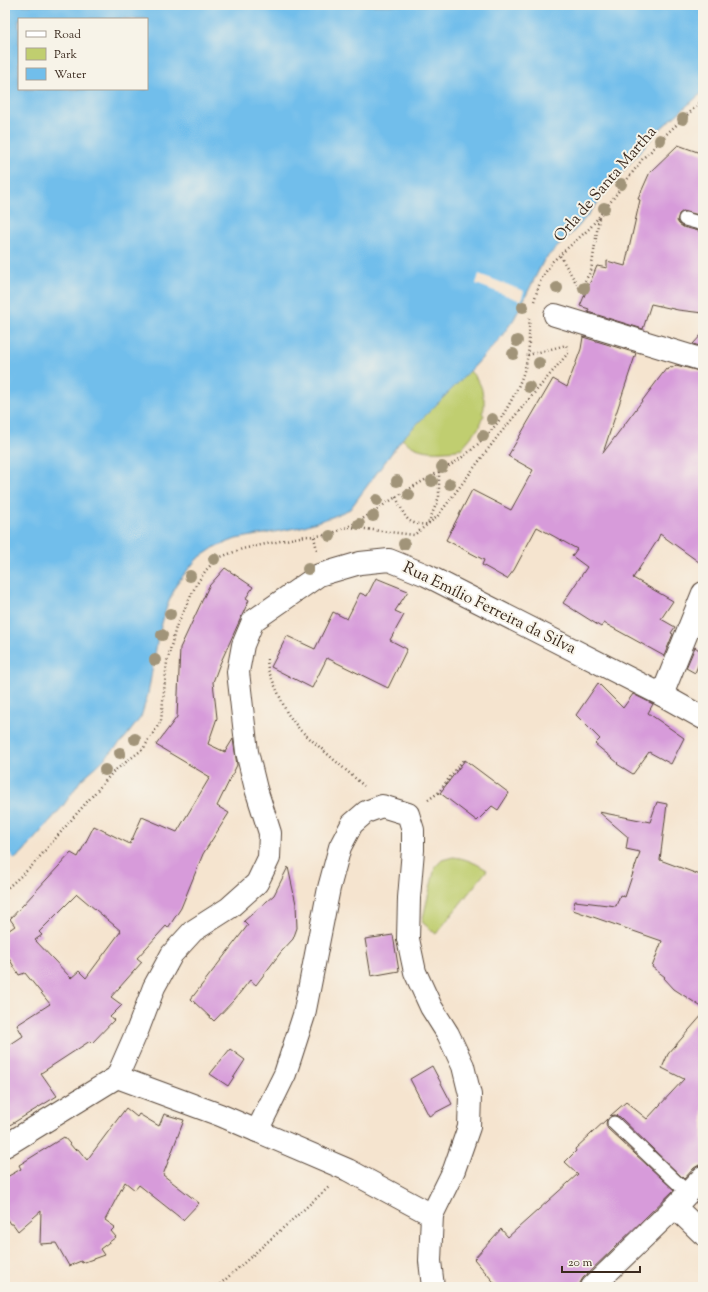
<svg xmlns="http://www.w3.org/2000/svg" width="708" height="1292" viewBox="0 0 708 1292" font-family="'Sorts Mill Goudy',serif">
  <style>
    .green { fill: #c0ce6f; stroke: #7e7c46 }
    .water { fill: #71beeb; stroke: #567484; fill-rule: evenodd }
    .pier { fill: #f5e4cf }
    .building { fill: #d79bda; fill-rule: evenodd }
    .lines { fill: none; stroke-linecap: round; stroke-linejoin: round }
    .service-casing { stroke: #574639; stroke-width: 15 }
    .minor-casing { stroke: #574639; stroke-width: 24 }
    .path { stroke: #574639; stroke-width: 2.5; stroke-dasharray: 1 3; stroke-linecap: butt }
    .service { stroke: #fff; stroke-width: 13 }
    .minor { stroke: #fff; stroke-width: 22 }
    .tree { fill: #a19479 }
    .labels { text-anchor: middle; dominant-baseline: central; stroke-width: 4; stroke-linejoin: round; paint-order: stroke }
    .street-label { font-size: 16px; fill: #3b2a1e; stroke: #f7f3e8 }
  </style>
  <rect width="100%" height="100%" fill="#f7f3e8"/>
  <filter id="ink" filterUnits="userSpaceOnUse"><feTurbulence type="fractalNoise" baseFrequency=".025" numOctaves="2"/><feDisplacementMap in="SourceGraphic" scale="8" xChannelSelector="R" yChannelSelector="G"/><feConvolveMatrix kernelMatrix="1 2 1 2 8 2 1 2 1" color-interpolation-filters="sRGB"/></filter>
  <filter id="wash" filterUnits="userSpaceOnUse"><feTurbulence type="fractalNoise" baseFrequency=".012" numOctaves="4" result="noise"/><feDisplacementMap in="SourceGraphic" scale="16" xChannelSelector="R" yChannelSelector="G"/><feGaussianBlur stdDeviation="0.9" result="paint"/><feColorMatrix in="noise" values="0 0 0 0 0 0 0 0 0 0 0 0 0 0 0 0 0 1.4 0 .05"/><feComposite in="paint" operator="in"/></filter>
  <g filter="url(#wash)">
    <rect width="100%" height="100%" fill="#f5e4cf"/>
    <g class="green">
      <path d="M470,371C480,382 482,386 483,397L484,398C484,403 485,409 482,413L484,415L480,423L481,425L461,449L459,448L457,450C444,451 429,453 416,448C411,446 406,442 402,439Z"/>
      <path d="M453,857C465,858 476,863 487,870L436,934L422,922L435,867L442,860Z"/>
    </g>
    <path class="water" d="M5,5H703V92L660,129L634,158L578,227L544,260L514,319L498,341L470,371L402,439L350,509L332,517L301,527L236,539L215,547L197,559L177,583L167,606L158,637L148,694L141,717L125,738L100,763L81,780L63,806L22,853L5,867ZM19,19H147V89H19Z"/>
    <g class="pier">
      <polygon points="479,274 524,291 521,301 476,284"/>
      <polygon points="5,847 16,861 5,869"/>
    </g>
    <g id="blocks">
      <g class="building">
        <polygon points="678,145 703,154 703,216 683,211 679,214 677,221 679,224 683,227 703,232 703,313 678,310 651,304 643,329 588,312 589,309 580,306 597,266 607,268 607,261 625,266 640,200 638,199 650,172"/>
        <polygon points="703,333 703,347 693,344"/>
        <polygon points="583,337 636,353 603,453 666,369 668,370 670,367 672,368 676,365 703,372 703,565 660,534 657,541 633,578 673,601 661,619 675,627 671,633 673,634 664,656 604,623 601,627 563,603 587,567 572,556 577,549 537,527 514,570 507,579 482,565 484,560 446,540 472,490 511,510 533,470 508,456 553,379 567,387 581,349"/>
        <path d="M225,568L253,587L246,598L249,600L219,666L213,682L217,718L208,744L225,752L233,739L237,765L217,806L229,813L203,854L181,908L168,928L166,926L137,958L142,962L111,997L122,1005L110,1017L114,1020L92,1043L90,1041L41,1073L57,1096L5,1128V1048L23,1036L17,1025L50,1004L25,973L19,975L5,952V933L15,926L10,919L71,853L78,857L94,826L130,844L142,817L177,832L210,777L156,745L177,717L180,648L209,586ZM77,894L121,931L86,978L79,971L71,978L35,940L42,935L39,932Z"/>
        <polygon points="376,578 408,591 395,611 404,615 390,640 407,649 388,688 327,658 312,688 271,667 287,636 315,649 333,612 347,619 360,593 367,596"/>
        <polygon points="695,647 703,653 695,673 686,668"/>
        <polygon points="598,683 623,708 633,694 653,704 648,713 684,738 671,764 649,752 633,774 617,764 618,763 595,744 600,739 576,715"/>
        <polygon points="465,760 509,793 498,810 492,806 477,821 440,793"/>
        <polygon points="657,802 667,804 660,860 703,876 703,1008 674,989 664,978 665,977 652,967 662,941 573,910 575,901 616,906 620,895 625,897 640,852 626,849 628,837 599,812 650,822"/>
        <polygon points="288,867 296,904 297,928 293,939 281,952 256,985 250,980 235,999 214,1021 191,999 248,925 244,921 274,895"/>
        <polygon points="393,935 399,971 371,976 365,939"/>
        <polygon points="703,1014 703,1165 699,1165 694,1168 684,1179 620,1117 615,1115 610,1116 626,1102 647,1119 684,1079 662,1068 668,1054"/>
        <polygon points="230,1049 245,1060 228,1086 210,1074"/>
        <polygon points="432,1066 452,1104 429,1116 410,1079"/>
        <polygon points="126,1108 137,1117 139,1114 159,1126 164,1114 184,1120 163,1175 199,1203 183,1220 139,1185 135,1190 125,1182 105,1220 115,1227 111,1231 116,1237 100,1249 104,1255 82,1263 81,1261 69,1266 56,1243 40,1244 41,1211 18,1231 13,1224 10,1224 5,1216 5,1178 21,1169 19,1165 64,1137 75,1150 78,1149 87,1160"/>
        <polygon points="607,1119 606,1125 608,1129 674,1190 583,1278 580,1283 580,1287 498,1287 474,1259 501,1229 508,1237 578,1174 565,1162 576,1151 575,1149"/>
        <polygon points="703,1195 703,1209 696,1203"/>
      </g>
    </g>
  </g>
  <g filter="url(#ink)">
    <use href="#blocks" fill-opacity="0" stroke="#574639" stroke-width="1"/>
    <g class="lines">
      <defs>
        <g id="service">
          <polyline points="685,219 703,224"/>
          <polyline points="614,1123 688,1193"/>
        </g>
        <g id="minor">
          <polyline points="555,315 703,360"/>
          <polyline points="662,695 703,593"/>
          <polyline points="117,1077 220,1115 348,1170 432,1215"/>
          <polyline points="257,1131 285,1074 304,1015 329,888 340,847 352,824 366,812 382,806 408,814 413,830 413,850 409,898 408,939 415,972 431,1007 448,1034 463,1066 470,1095 469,1127 454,1170 432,1215 430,1261 433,1287"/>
          <polyline points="5,1146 117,1077 138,1029 154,987 172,954 193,931 229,908 257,883 269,858 270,833 256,789 247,752 238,672 243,645 253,621 319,575 360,563 389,560 426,575 662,695 703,718"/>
          <polyline points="675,1207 703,1234"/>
          <polyline points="592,1287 675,1207 703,1177"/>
        </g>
      </defs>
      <use href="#service" class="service-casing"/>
      <use href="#minor" class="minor-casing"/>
      <g class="path">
        <polyline points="560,256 580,289 591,271 599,218"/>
        <polyline points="534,301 541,279 553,261 590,228 612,200 644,157 651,151 658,142 703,100"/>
        <path d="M396,497C405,515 405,526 428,524L439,497V472"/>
        <polyline points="349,527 414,535 437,517 498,436 569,352 566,345 528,355"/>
        <polyline points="314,537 317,550"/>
        <polyline points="267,659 268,670 287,713 300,730 364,786"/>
        <polyline points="428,800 438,793 463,760"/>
        <path d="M5,890L31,867L73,818L113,772L143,749L161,721L167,662L176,627L196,585L206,570L218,558L242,549L305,536C344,539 374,509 406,491C425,479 447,469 465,455C482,442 497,426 507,408C517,391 525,373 528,354C530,342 528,329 530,318"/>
        <polyline points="217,1287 329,1187"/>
      </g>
      <use href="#service" class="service"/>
      <use href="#minor" class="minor"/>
    </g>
    <g class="tree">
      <circle cx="683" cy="119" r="6"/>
      <circle cx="660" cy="140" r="6"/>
      <circle cx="621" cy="184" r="6"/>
      <circle cx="604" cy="208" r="6"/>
      <circle cx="557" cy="288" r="6"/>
      <circle cx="584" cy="288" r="6"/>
      <circle cx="523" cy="307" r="6"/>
      <circle cx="517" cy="341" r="6"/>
      <circle cx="513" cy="354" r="6"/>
      <circle cx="539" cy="363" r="6"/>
      <circle cx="529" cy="387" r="6"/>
      <circle cx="492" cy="419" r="6"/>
      <circle cx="483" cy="436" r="6"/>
      <circle cx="442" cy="467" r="6"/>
      <circle cx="397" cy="481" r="6"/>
      <circle cx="432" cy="481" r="6"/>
      <circle cx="450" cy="484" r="6"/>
      <circle cx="409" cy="495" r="6"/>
      <circle cx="377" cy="500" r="6"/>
      <circle cx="373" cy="516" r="6"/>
      <circle cx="359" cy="524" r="6"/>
      <circle cx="330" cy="536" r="6"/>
      <circle cx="404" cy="544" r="6"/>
      <circle cx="214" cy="559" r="6"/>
      <circle cx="308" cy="569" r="6"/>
      <circle cx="190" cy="576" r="6"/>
      <circle cx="170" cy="614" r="6"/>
      <circle cx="162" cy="635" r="6"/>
      <circle cx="155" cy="660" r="6"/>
      <circle cx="135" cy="739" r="6"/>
      <circle cx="120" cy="753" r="6"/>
      <circle cx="105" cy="770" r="6"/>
    </g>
  </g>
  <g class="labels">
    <g class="street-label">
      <text transform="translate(606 185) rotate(-49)">Orla de Santa Martha</text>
      <text transform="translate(489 609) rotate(26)">Rua Emílio Ferreira da Silva</text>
    </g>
  </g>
  <rect width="708" height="1292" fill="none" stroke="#f7f3e8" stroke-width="20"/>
  <rect x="18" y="18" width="130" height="72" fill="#f7f3e8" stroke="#aca397"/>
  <rect x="26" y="31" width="20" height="6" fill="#ffffff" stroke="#aca397"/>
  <text x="54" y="38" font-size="12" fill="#3b2a1e">Road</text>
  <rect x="26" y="48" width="20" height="12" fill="#c0ce6f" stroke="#aca397"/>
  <text x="54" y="58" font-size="12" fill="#3b2a1e">Park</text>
  <rect x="26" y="68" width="20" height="12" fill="#71beeb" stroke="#aca397"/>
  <text x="54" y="78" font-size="12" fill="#3b2a1e">Water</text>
  <path d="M562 1266v6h78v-6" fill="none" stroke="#3b2a1e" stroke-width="2"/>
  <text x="568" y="1266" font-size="12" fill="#3b2a1e" stroke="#f7f3e8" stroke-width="3" paint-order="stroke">20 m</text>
</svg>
